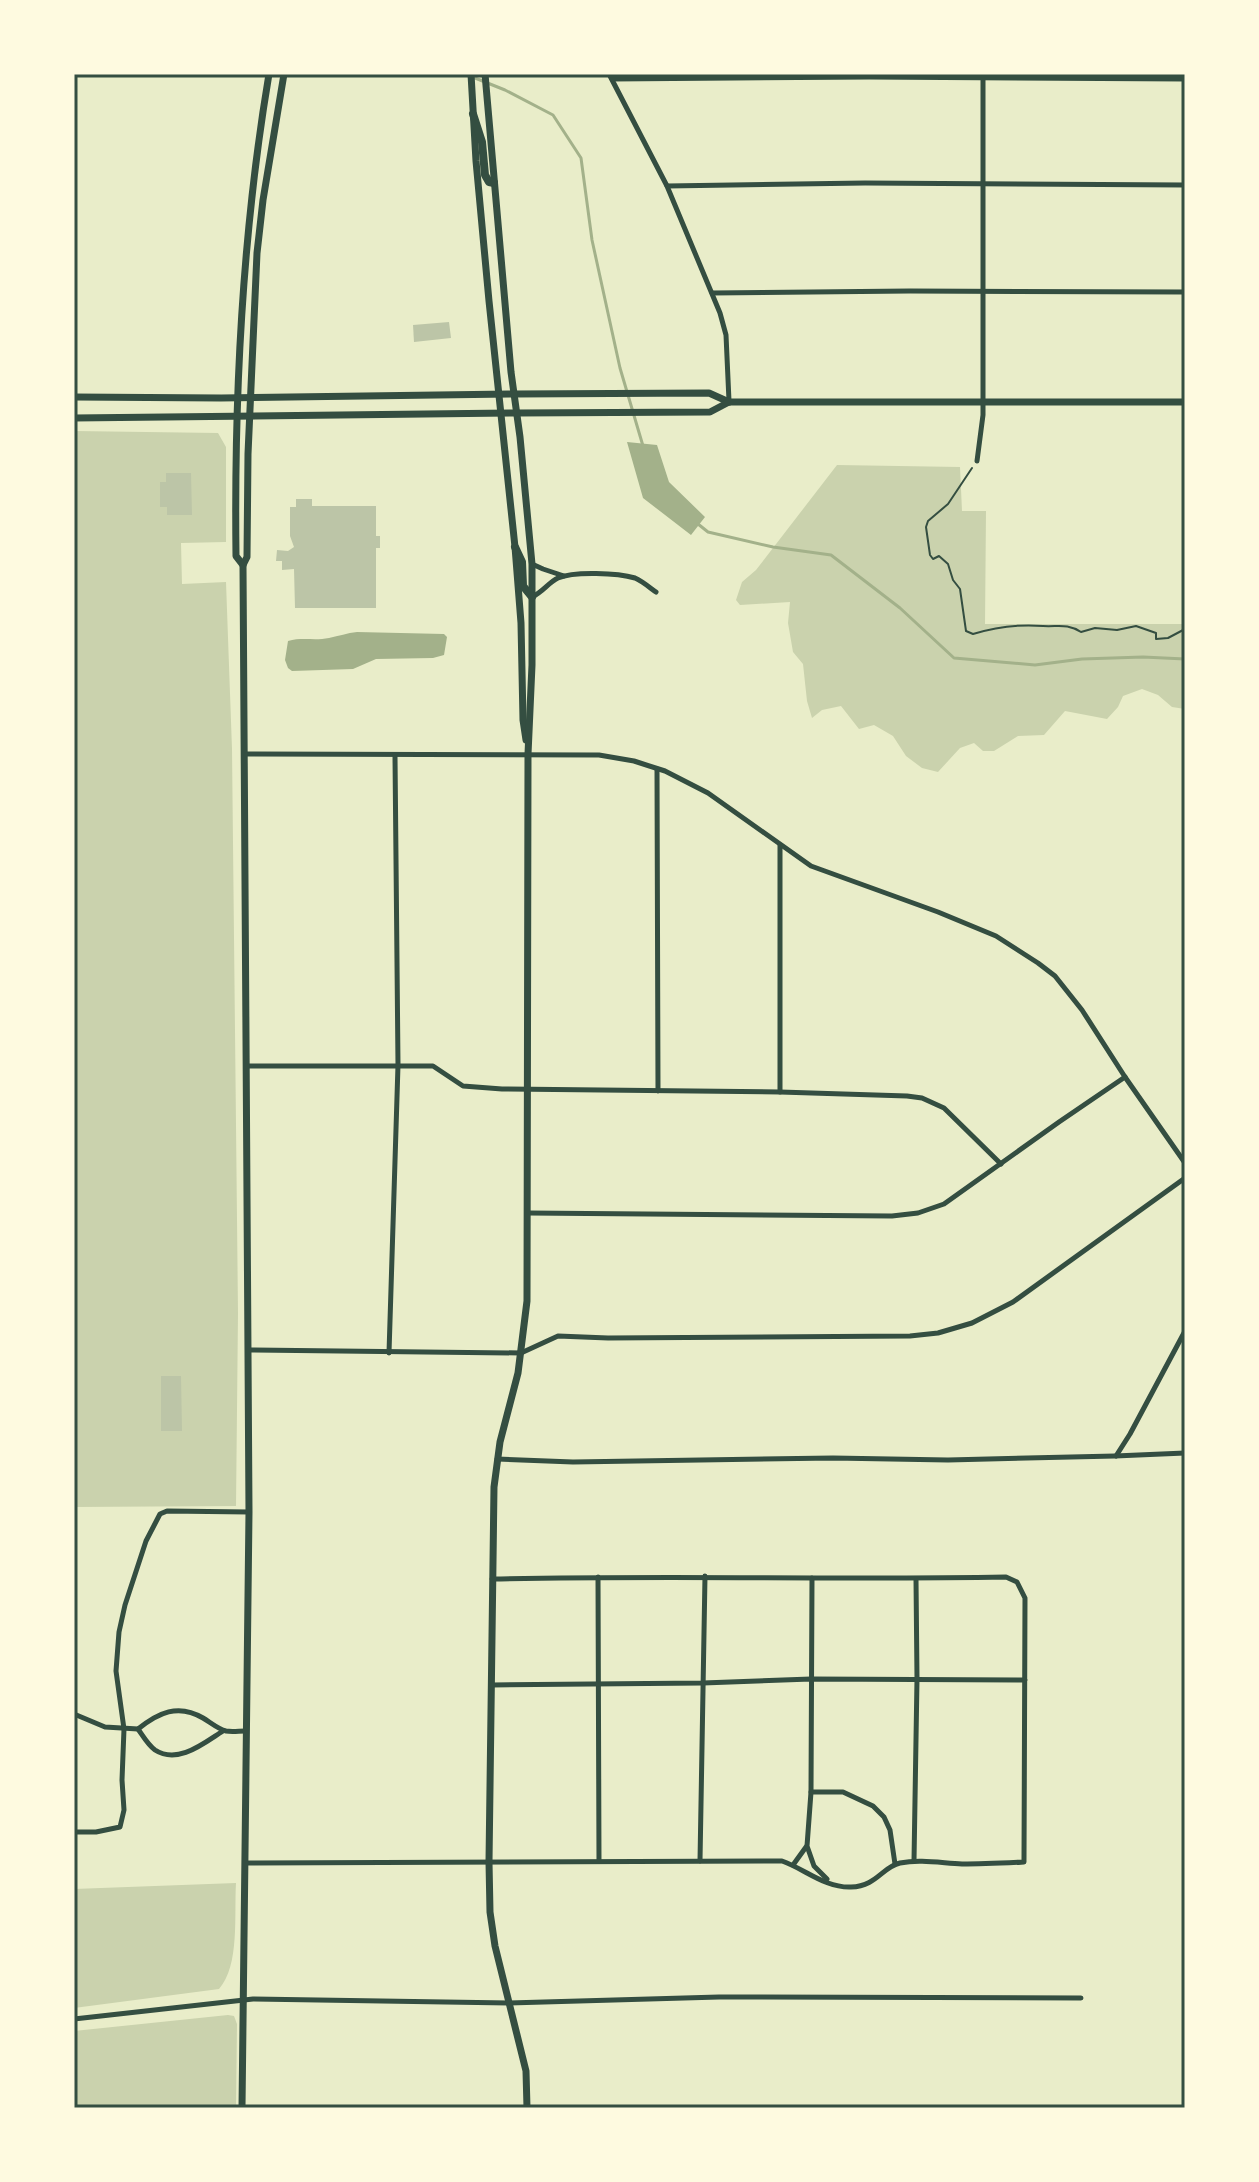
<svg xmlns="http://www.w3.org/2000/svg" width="1259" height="2182" viewBox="0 0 1259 2182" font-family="'Source Serif 4',serif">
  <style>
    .green { fill: #cad2ad }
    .water { fill: #a3b18a }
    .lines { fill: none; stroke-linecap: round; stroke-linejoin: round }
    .stream { stroke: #a3b18a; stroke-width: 3 }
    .building { fill: #bcc5a7 }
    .path { stroke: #344e41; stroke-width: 2 }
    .minor { stroke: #344e41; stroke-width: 5 }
    .secondary { stroke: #344e41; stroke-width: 7 }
    .primary { stroke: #344e41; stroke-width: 7 }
    .trunk { stroke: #344e41; stroke-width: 8 }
    .neatline { fill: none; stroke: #344e41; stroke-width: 3 }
  </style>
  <rect width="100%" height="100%" fill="#e9edc9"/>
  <g class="green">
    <polygon points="74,431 218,433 226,447 226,542 181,543 182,584 226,582 232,749 238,1313 236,1506 74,1507"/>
    <polygon points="837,465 960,467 962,511 986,511 985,624 1185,624 1185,709 1172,707 1158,695 1142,689 1123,696 1118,707 1107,719 1065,711 1044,735 1018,736 994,751 983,751 974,743 960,748 938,772 922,768 906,756 893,736 874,725 859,729 841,706 822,710 812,718 807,701 803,664 793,652 788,623 790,602 740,605 736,600 742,582 756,570"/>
    <path d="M236,1883C234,1914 240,1966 219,1989L74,2008V1889Z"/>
    <polygon points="228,2015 234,2016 237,2024 236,2108 74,2108 74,2031"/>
  </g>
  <g class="water">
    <polygon points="627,442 657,445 669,482 705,517 691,535 643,498"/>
    <path d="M357,632L444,634L447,637L444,655L433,658L376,659L353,669L292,671L288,668L285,660L288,641C302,637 315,641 329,638C339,636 347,633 357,632Z"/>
  </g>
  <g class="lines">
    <g class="stream">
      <polyline points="465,74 505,90 553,115 581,158 592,240 620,368 643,446"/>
      <polyline points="698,524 708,532 773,547 831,555 900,608 954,658 1035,665 1082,659 1143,657 1185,659"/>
    </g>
  </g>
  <g class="building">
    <polygon points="449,322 451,338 414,342 413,325"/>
    <polygon points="166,473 191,473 192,515 167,515 167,507 160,507 160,482 166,482"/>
    <polygon points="296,499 312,499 312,506 376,506 376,536 380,536 380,548 376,548 376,608 295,608 294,569 282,570 282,561 276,561 277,550 288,551 294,547 290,536 290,507 296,507"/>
    <polygon points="161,1376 181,1376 182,1431 161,1431"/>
  </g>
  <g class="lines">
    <path class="path" d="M972,468L948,504L928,521L926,527L930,555L933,559L939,556L948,564L953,580L960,589L966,631L973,634C996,627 1019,624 1043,626C1058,627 1067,623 1081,632L1095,628L1117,630L1136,626L1156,633V639L1168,638L1185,629"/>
    <g class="minor">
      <polyline points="609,74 667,186 720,313 726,335 729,401"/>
      <polyline points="612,79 869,77 1185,79"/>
      <polyline points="667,186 865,183 1185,185"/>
      <polyline points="712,293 910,291 1185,292"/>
      <polyline points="977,461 983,415 983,74"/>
      <polyline points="532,564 543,569 564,576"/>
      <path d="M532,597C543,592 549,582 558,578C574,571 618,573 635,578C642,581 649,587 656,592"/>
      <polyline points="244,754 599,755 634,761 665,771 708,793 811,866 938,912 996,936 1038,963 1055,976 1082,1010 1125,1077 1185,1163"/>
      <polyline points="657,769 658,1091"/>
      <polyline points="780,845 780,1092"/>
      <polyline points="247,1066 433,1066 463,1086 502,1089 780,1092 907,1096 922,1098 944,1108 1001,1164"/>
      <polyline points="528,1213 892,1216 918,1213 944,1204 1059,1122 1125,1077"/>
      <polyline points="248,1350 521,1353 558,1336 608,1338 910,1336 938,1333 972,1323 1013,1302 1185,1178"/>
      <polyline points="389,1353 398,1065 395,756"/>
      <polyline points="1116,1456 1130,1434 1185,1331"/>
      <polyline points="497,1459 573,1462 833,1458 948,1460 1115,1456 1185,1453"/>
      <polyline points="598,1577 599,1861"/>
      <polyline points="812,1578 811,1792 807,1846 814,1866 827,1879"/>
      <polyline points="492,1685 703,1683 811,1679 1025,1680"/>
      <path d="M74,1714L105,1727L138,1729C158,1713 178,1703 203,1718C210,1722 218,1729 226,1731C232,1732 239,1731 245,1731"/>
      <path d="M138,1729C143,1736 148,1745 155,1750C178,1765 204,1743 223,1731"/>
      <polyline points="811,1792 843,1792 873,1806 884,1817 890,1830 895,1864"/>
      <polyline points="74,1832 96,1832 120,1827 124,1810 122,1780 124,1729 116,1671 119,1632 125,1605 146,1541 160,1514 167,1511 249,1512"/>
      <polyline points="700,1861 705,1576"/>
      <polyline points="914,1861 917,1679 916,1579"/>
      <path d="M245,1863L782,1861C805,1869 825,1888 851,1887C877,1886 882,1867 900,1863C920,1859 941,1863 962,1864C983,1864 1003,1863 1024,1862L1025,1598L1017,1582L1006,1577C835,1580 664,1575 492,1579"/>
      <polyline points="793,1865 806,1847"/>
      <polyline points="74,2019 253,1999 509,2003 719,1997 1081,1998"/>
    </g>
    <g class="secondary">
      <polyline points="514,394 709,393 729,402"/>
      <polyline points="517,413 710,412 729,402 1185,402"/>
      <path d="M243,565L236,556C234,394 242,234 269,74"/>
      <polyline points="242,2108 249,1512 243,565 247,557 248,454 257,253 263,200 284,74"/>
    </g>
    <g class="primary">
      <polyline points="471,74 476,161 489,301 515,547 521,623 523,720 526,740"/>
      <polyline points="485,74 511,372 520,437 532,564 532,665 528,754 527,1301 518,1373 500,1442 494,1487 489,1862 490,1912 495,1946 526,2071 527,2108"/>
      <polyline points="74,397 221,398 514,394"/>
      <polyline points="74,418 517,413"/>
    </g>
    <g class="trunk">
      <polyline points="473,114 482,142 485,175 489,182 494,183"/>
      <polyline points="515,547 522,562 523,586 532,597"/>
    </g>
  </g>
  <rect width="1259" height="2182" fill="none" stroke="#fefae0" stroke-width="152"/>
  <rect x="76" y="76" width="1107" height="2030" class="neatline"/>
</svg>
